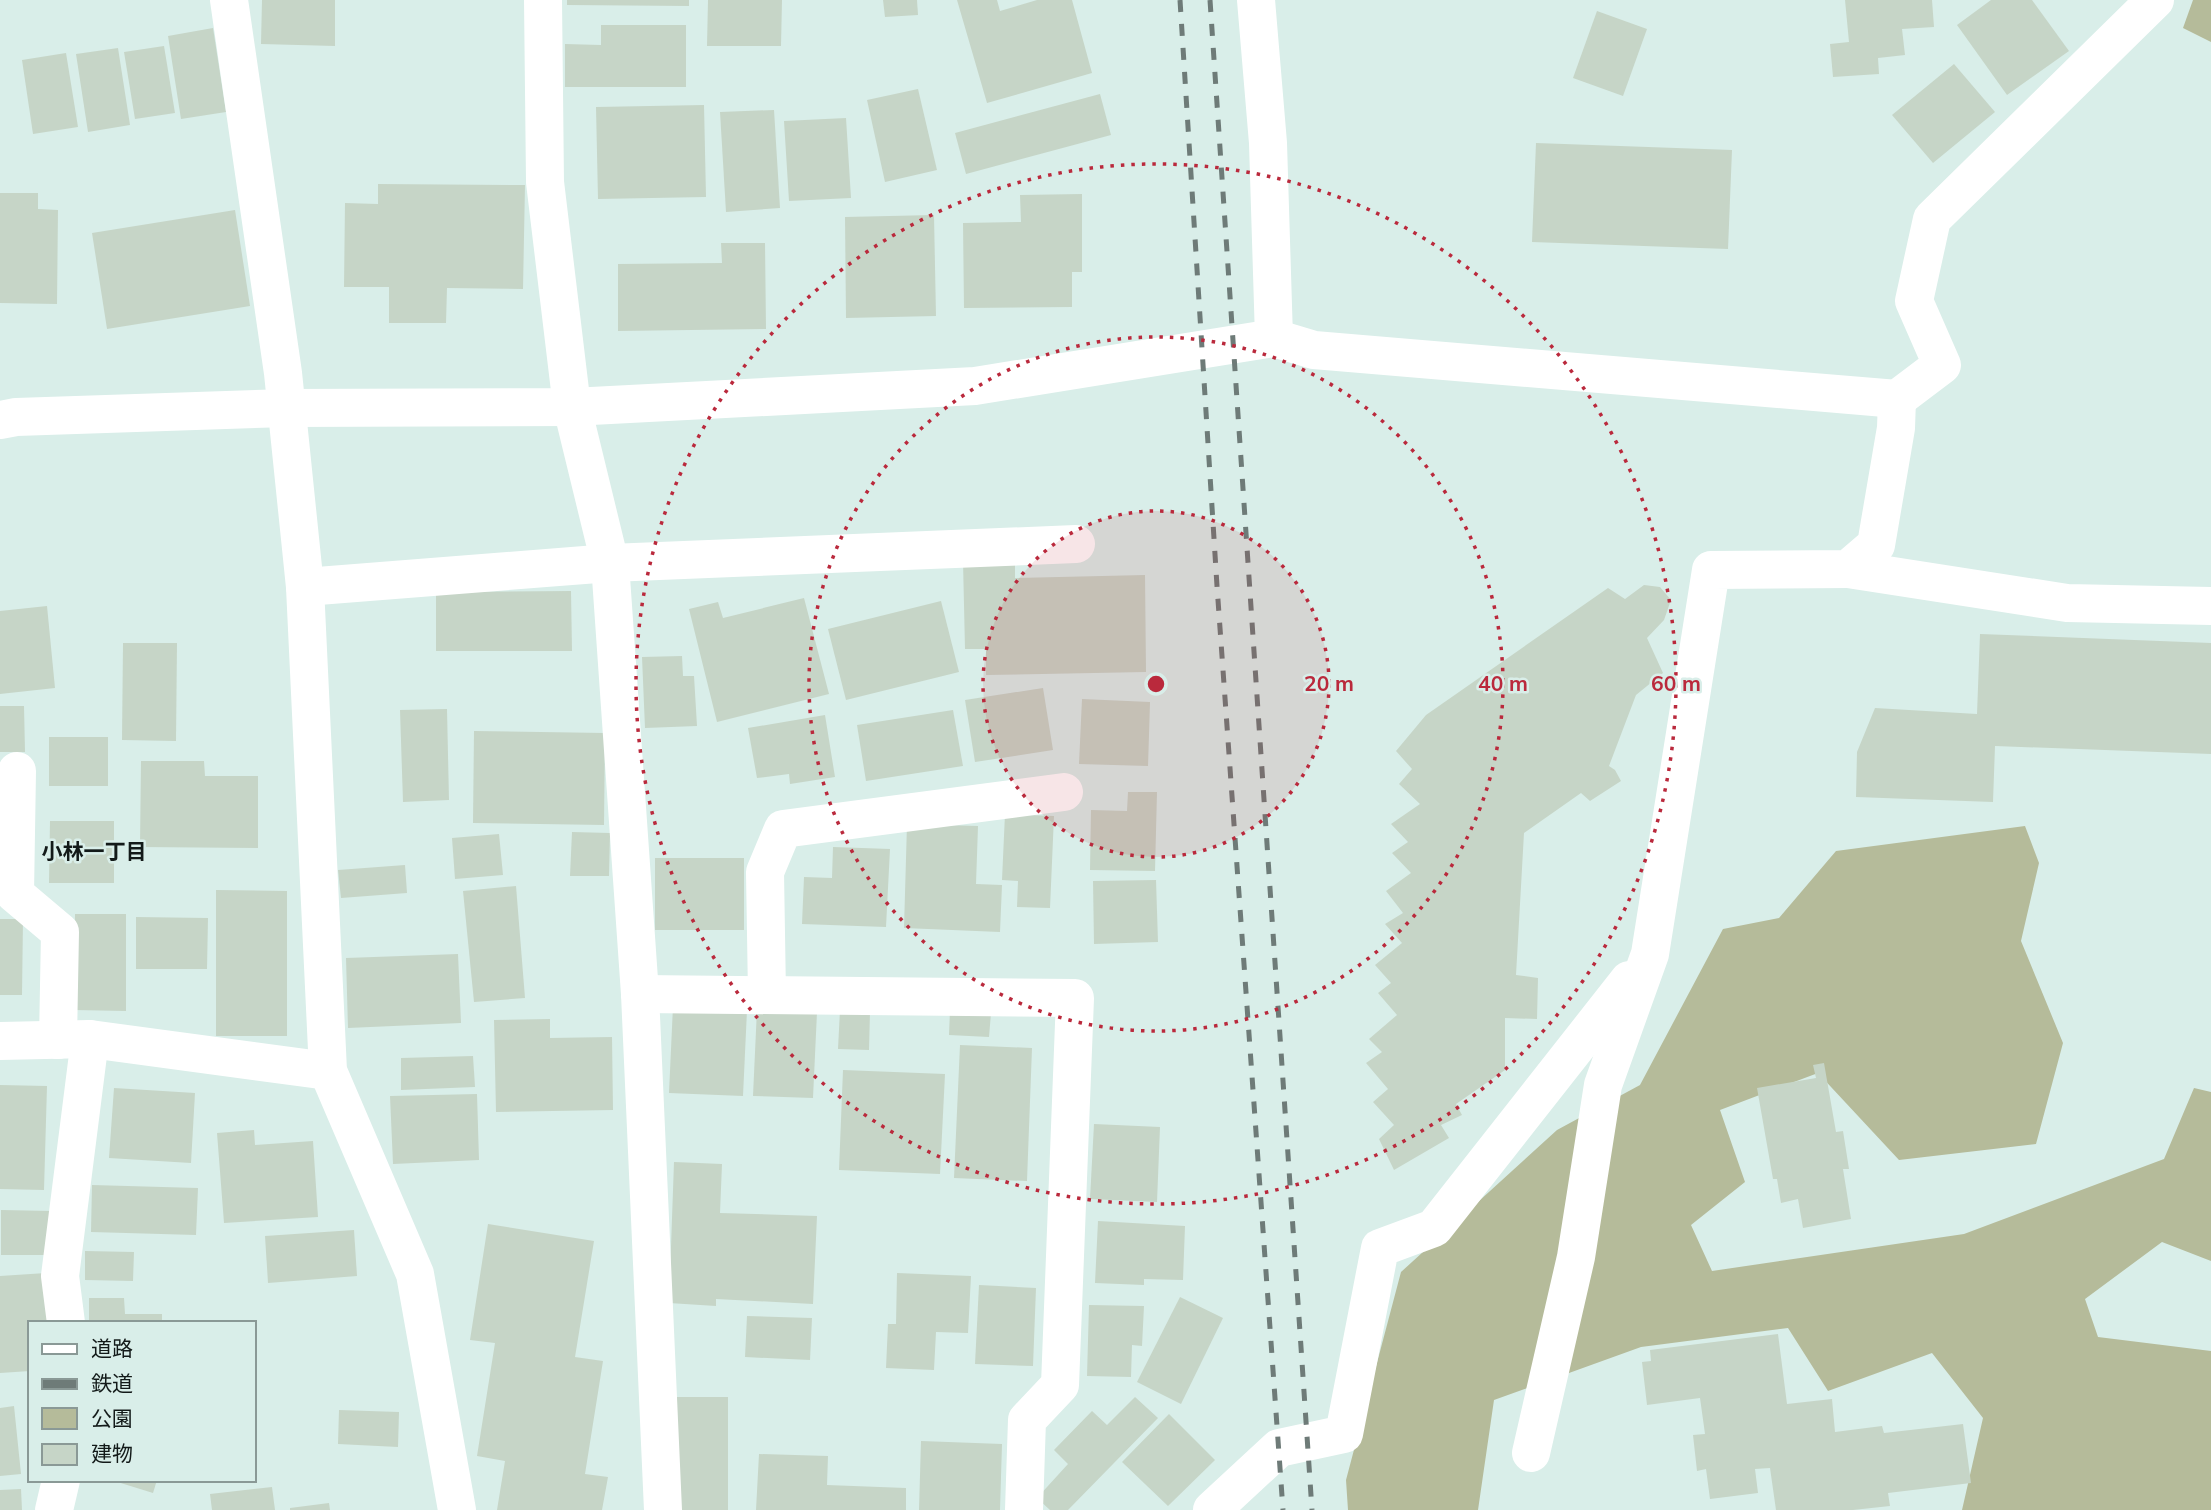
<svg xmlns="http://www.w3.org/2000/svg" width="2211" height="1510" viewBox="0 0 2211 1510" font-family="Mulish,'Noto Sans JP',sans-serif">
  <style>
    .green { fill: #b5bb9a }
    .building { fill: #c6d5c7 }
    .lines { fill: none; stroke-linecap: round; stroke-linejoin: round }
    .minor { stroke: #fff; stroke-width: 38 }
    .rail { stroke: #6e7b78; stroke-width: 5; stroke-dasharray: 12 12; stroke-linecap: butt }
    .ring { fill: none; stroke: #ba293c; stroke-width: 3.5; stroke-dasharray: 3.5 7 }
    .labels { text-anchor: middle; dominant-baseline: central; stroke-width: 5; stroke-linejoin: round; paint-order: stroke }
    .neighbourhood-label { font-size: 21px; font-weight: bold; fill: #131a19; stroke: #d9eee9 }
    .centre { fill: #ba293c; stroke: #d9eee9; stroke-width: 3.5 }
    .ring-label { font-size: 21px; text-anchor: middle; font-weight: bold; fill: #ba293c; stroke: #d9eee9; stroke-width: 5; stroke-linejoin: round; paint-order: stroke }
  </style>
  <rect width="100%" height="100%" fill="#d9eee9"/>
  <g class="green">
    <polygon points="2193,0 2211,0 2211,42 2183,28"/>
    <polygon points="2025,826 2039,863 2021,941 2063,1043 2036,1144 1899,1160 1818,1073 1720,1110 1745,1182 1691,1225 1712,1271 1964,1234 2164,1159 2194,1088 2211,1092 2211,1261 2162,1242 2085,1299 2098,1337 2211,1351 2211,1510 1962,1510 1983,1418 1932,1353 1828,1391 1788,1328 1641,1347 1494,1400 1478,1510 1348,1510 1346,1480 1401,1272 1557,1130 1640,1085 1723,929 1779,918 1836,851"/>
  </g>
  <g class="building">
    <polygon points="262,0 335,0 335,46 261,44"/>
    <polygon points="567,0 689,0 689,6 567,5"/>
    <polygon points="708,0 782,0 781,46 707,46"/>
    <polygon points="883,0 917,0 918,15 885,17"/>
    <polygon points="957,0 997,0 1000,11 1037,0 1072,0 1092,73 987,103"/>
    <polygon points="1845,0 1932,0 1934,27 1902,29 1905,55 1878,58 1879,74 1833,77 1830,44 1849,42"/>
    <polygon points="1991,0 2032,0 2069,51 2007,95 1957,25"/>
    <polygon points="1597,11 1647,29 1623,96 1573,78"/>
    <polygon points="601,25 686,25 686,87 565,87 565,44 601,45"/>
    <polygon points="213,28 226,112 181,119 168,36"/>
    <polygon points="164,46 175,113 135,119 124,52"/>
    <polygon points="118,48 130,125 88,132 76,54"/>
    <polygon points="66,53 78,127 33,134 22,60"/>
    <polygon points="1954,64 1995,112 1933,163 1892,115"/>
    <polygon points="918,89 937,170 885,182 867,100"/>
    <polygon points="1100,94 1111,135 966,174 955,133"/>
    <polygon points="704,105 706,197 598,199 596,107"/>
    <polygon points="774,110 780,208 726,212 720,112"/>
    <polygon points="846,118 851,198 789,201 784,121"/>
    <polygon points="1536,143 1732,150 1728,249 1532,242"/>
    <polygon points="378,184 525,185 523,289 447,288 446,323 389,323 389,287 344,287 345,203 378,204"/>
    <polygon points="0,193 38,193 38,209 58,210 57,304 0,303"/>
    <polygon points="1082,194 1082,272 1072,272 1072,307 964,308 963,223 1021,222 1020,195"/>
    <polygon points="235,210 250,306 107,329 92,233"/>
    <polygon points="934,215 936,316 846,318 845,217"/>
    <polygon points="721,243 765,243 766,329 618,331 618,264 722,263"/>
    <polygon points="1015,560 1015,578 1145,575 1146,672 986,675 986,649 965,649 963,561"/>
    <polygon points="1644,585 1660,587 1671,600 1664,620 1647,638 1663,673 1636,695 1609,766 1615,770 1621,781 1590,801 1581,793 1524,833 1516,975 1538,978 1537,1019 1505,1018 1505,1070 1456,1104 1462,1115 1441,1125 1449,1138 1394,1170 1379,1139 1394,1125 1373,1102 1388,1089 1366,1063 1382,1052 1369,1039 1397,1015 1378,993 1391,983 1375,965 1402,943 1385,924 1403,913 1386,891 1411,873 1392,853 1408,842 1391,824 1420,804 1399,784 1412,769 1396,751 1426,715 1608,588 1625,599"/>
    <polygon points="571,591 572,651 436,651 436,592"/>
    <polygon points="804,598 829,694 717,722 689,609 718,602 723,618"/>
    <polygon points="941,601 959,672 846,700 828,629"/>
    <polygon points="47,606 55,688 0,694 0,611"/>
    <polygon points="1980,634 2211,643 2211,754 1995,746 1993,802 1856,797 1857,752 1875,708 1977,714"/>
    <polygon points="123,643 177,643 176,741 122,740"/>
    <polygon points="682,656 683,676 694,676 697,726 645,728 642,657"/>
    <polygon points="1043,688 1053,750 975,762 965,700"/>
    <polygon points="1082,699 1150,702 1148,766 1079,764"/>
    <polygon points="0,706 24,706 25,752 0,752"/>
    <polygon points="447,709 449,800 403,802 400,710"/>
    <polygon points="953,710 963,766 866,781 857,725"/>
    <polygon points="825,715 835,777 790,784 789,774 757,778 748,728"/>
    <polygon points="474,731 605,733 604,825 473,823"/>
    <rect x="49" y="737" width="59" height="49"/>
    <polygon points="141,761 204,761 205,776 258,776 258,848 140,847"/>
    <polygon points="1128,792 1157,792 1155,871 1090,870 1091,810 1127,811"/>
    <polygon points="1005,814 1054,816 1050,908 1017,907 1018,881 1002,880"/>
    <polygon points="50,821 114,821 114,883 49,883"/>
    <polygon points="907,824 978,826 976,884 1002,885 1000,932 904,928"/>
    <polygon points="572,832 610,833 609,876 570,876"/>
    <polygon points="499,834 503,875 455,879 452,838"/>
    <polygon points="833,847 890,849 886,927 802,924 804,877 832,878"/>
    <rect x="655" y="858" width="89" height="72"/>
    <polygon points="405,865 407,893 341,898 338,870"/>
    <polygon points="1156,880 1158,942 1094,944 1093,881"/>
    <polygon points="516,886 525,998 474,1002 463,891"/>
    <polygon points="216,890 287,891 287,1036 216,1036"/>
    <polygon points="75,914 126,914 126,1011 74,1010"/>
    <polygon points="136,917 208,918 207,969 136,969"/>
    <polygon points="0,919 23,919 22,995 0,995"/>
    <polygon points="458,954 461,1023 348,1028 346,958"/>
    <polygon points="673,1006 747,1010 743,1096 669,1093"/>
    <polygon points="757,1009 817,1012 813,1098 753,1096"/>
    <polygon points="840,1010 870,1012 869,1050 838,1049"/>
    <polygon points="950,1010 991,1013 989,1037 949,1035"/>
    <polygon points="550,1019 550,1038 612,1037 613,1110 496,1112 494,1020"/>
    <polygon points="960,1045 1032,1048 1027,1181 954,1178"/>
    <polygon points="473,1056 475,1087 401,1090 401,1058"/>
    <polygon points="1824,1063 1836,1132 1843,1131 1849,1169 1843,1169 1851,1219 1803,1228 1798,1199 1781,1203 1777,1179 1773,1179 1757,1088 1816,1078 1813,1065"/>
    <polygon points="843,1070 945,1074 940,1174 839,1170"/>
    <polygon points="0,1085 47,1086 44,1190 0,1189"/>
    <polygon points="114,1088 195,1093 191,1163 109,1158"/>
    <polygon points="477,1094 479,1160 393,1164 390,1096"/>
    <polygon points="1094,1124 1160,1127 1157,1202 1090,1199"/>
    <polygon points="254,1130 255,1145 313,1141 318,1217 224,1223 217,1133"/>
    <polygon points="674,1162 722,1164 720,1213 817,1216 813,1304 716,1299 716,1306 669,1303"/>
    <polygon points="92,1185 198,1188 196,1235 91,1232"/>
    <polygon points="1,1210 52,1211 51,1255 1,1255"/>
    <polygon points="1098,1221 1185,1226 1183,1280 1144,1279 1144,1285 1095,1283"/>
    <polygon points="488,1224 594,1241 575,1357 603,1361 585,1474 608,1477 602,1510 497,1510 505,1461 477,1456 495,1343 470,1340"/>
    <polygon points="354,1230 357,1276 268,1283 265,1236"/>
    <polygon points="85,1251 134,1252 133,1281 85,1280"/>
    <polygon points="46,1273 50,1323 30,1323 30,1371 0,1373 0,1276"/>
    <polygon points="897,1273 971,1276 968,1333 936,1332 934,1370 886,1368 888,1324 896,1324"/>
    <polygon points="979,1285 1036,1288 1033,1366 975,1364"/>
    <polygon points="1180,1297 1223,1318 1181,1404 1137,1382"/>
    <polygon points="89,1298 124,1298 125,1314 162,1314 162,1323 89,1323"/>
    <polygon points="1089,1305 1144,1306 1142,1346 1132,1345 1131,1377 1087,1376"/>
    <polygon points="747,1316 812,1318 810,1360 745,1357"/>
    <polygon points="1778,1334 1787,1404 1832,1399 1835,1432 1882,1426 1884,1433 1963,1424 1971,1483 1888,1493 1890,1506 1853,1510 1776,1510 1770,1468 1755,1469 1758,1493 1710,1499 1706,1469 1697,1471 1693,1435 1705,1434 1700,1398 1647,1405 1642,1362 1651,1361 1650,1350"/>
    <rect x="673" y="1397" width="55" height="113"/>
    <polygon points="1135,1397 1158,1418 1068,1510 1050,1510 1037,1498 1068,1464 1054,1450 1092,1411 1107,1425"/>
    <polygon points="14,1406 21,1474 0,1476 0,1408"/>
    <polygon points="339,1410 399,1412 398,1447 338,1444"/>
    <polygon points="1169,1414 1215,1460 1168,1506 1122,1462"/>
    <polygon points="921,1441 1002,1444 1000,1510 919,1510"/>
    <polygon points="759,1454 828,1456 827,1485 906,1488 906,1510 756,1510"/>
    <polygon points="111,1480 157,1480 153,1493"/>
    <polygon points="272,1487 275,1510 212,1510 210,1494"/>
    <polygon points="21,1489 22,1510 0,1510 0,1490"/>
    <polygon points="329,1503 330,1510 290,1510 290,1508"/>
  </g>
  <g class="lines">
    <g class="minor">
      <polyline points="229,0 283,373 305,587 328,1071 415,1274 457,1510"/>
      <polyline points="543,0 545,182 572,407 610,563 640,994 663,1510"/>
      <polyline points="1256,0 1268,143 1274,338"/>
      <polyline points="0,420 16,417 287,408 572,407 975,386 1274,338 1314,350 1897,399 1942,365 1914,301 1932,219 2155,0"/>
      <polyline points="1848,569 2067,603 2211,606"/>
      <polyline points="305,587 610,563 1076,544"/>
      <polyline points="17,771 15,894 60,932 58,1040"/>
      <polyline points="640,994 1075,998 1060,1385 1027,1420 1024,1510"/>
      <polyline points="767,995 765,872 783,829 1064,792"/>
      <polyline points="0,1041 90,1039 328,1071"/>
      <polyline points="66,1323 60,1276 90,1039"/>
      <polyline points="1531,1453 1576,1257 1603,1085 1650,954 1711,570 1848,569 1876,545 1896,428 1897,399"/>
      <polyline points="54,1510 61,1480"/>
      <polyline points="1212,1510 1279,1448 1344,1434 1380,1248 1434,1228 1629,980"/>
    </g>
    <g class="rail">
      <polyline points="1180,0 1217,586 1283,1510"/>
      <polyline points="1210,0 1312,1510"/>
    </g>
  </g>
  <circle cx="1156" cy="684" r="173" fill="#ba293c" fill-opacity=".12"/>
  <g class="ring">
    <circle cx="1156" cy="684" r="173"/>
    <circle cx="1156" cy="684" r="347"/>
    <circle cx="1156" cy="684" r="520"/>
  </g>
  <g class="labels">
    <g class="neighbourhood-label">
      <text x="94" y="851">小林一丁目</text>
    </g>
  </g>
  <circle cx="1156" cy="684" r="10" class="centre"/>
  <g class="ring-label">
    <text x="1329" y="691">20 m</text>
    <text x="1503" y="691">40 m</text>
    <text x="1676" y="691">60 m</text>
  </g>
  <rect x="28" y="1321" width="228" height="161" fill="#d9eee9" stroke="#8a9996" stroke-width="2"/>
  <rect x="42" y="1344" width="35" height="10" fill="#ffffff" stroke="#8a9996" stroke-width="2"/>
  <text x="91" y="1356" font-size="21" fill="#131a19">道路</text>
  <rect x="42" y="1379" width="35" height="10" fill="#6e7b78" stroke="#8a9996" stroke-width="2"/>
  <text x="91" y="1391" font-size="21" fill="#131a19">鉄道</text>
  <rect x="42" y="1408" width="35" height="21" fill="#b5bb9a" stroke="#8a9996" stroke-width="2"/>
  <text x="91" y="1426" font-size="21" fill="#131a19">公園</text>
  <rect x="42" y="1444" width="35" height="21" fill="#c6d5c7" stroke="#8a9996" stroke-width="2"/>
  <text x="91" y="1461" font-size="21" fill="#131a19">建物</text>
</svg>
